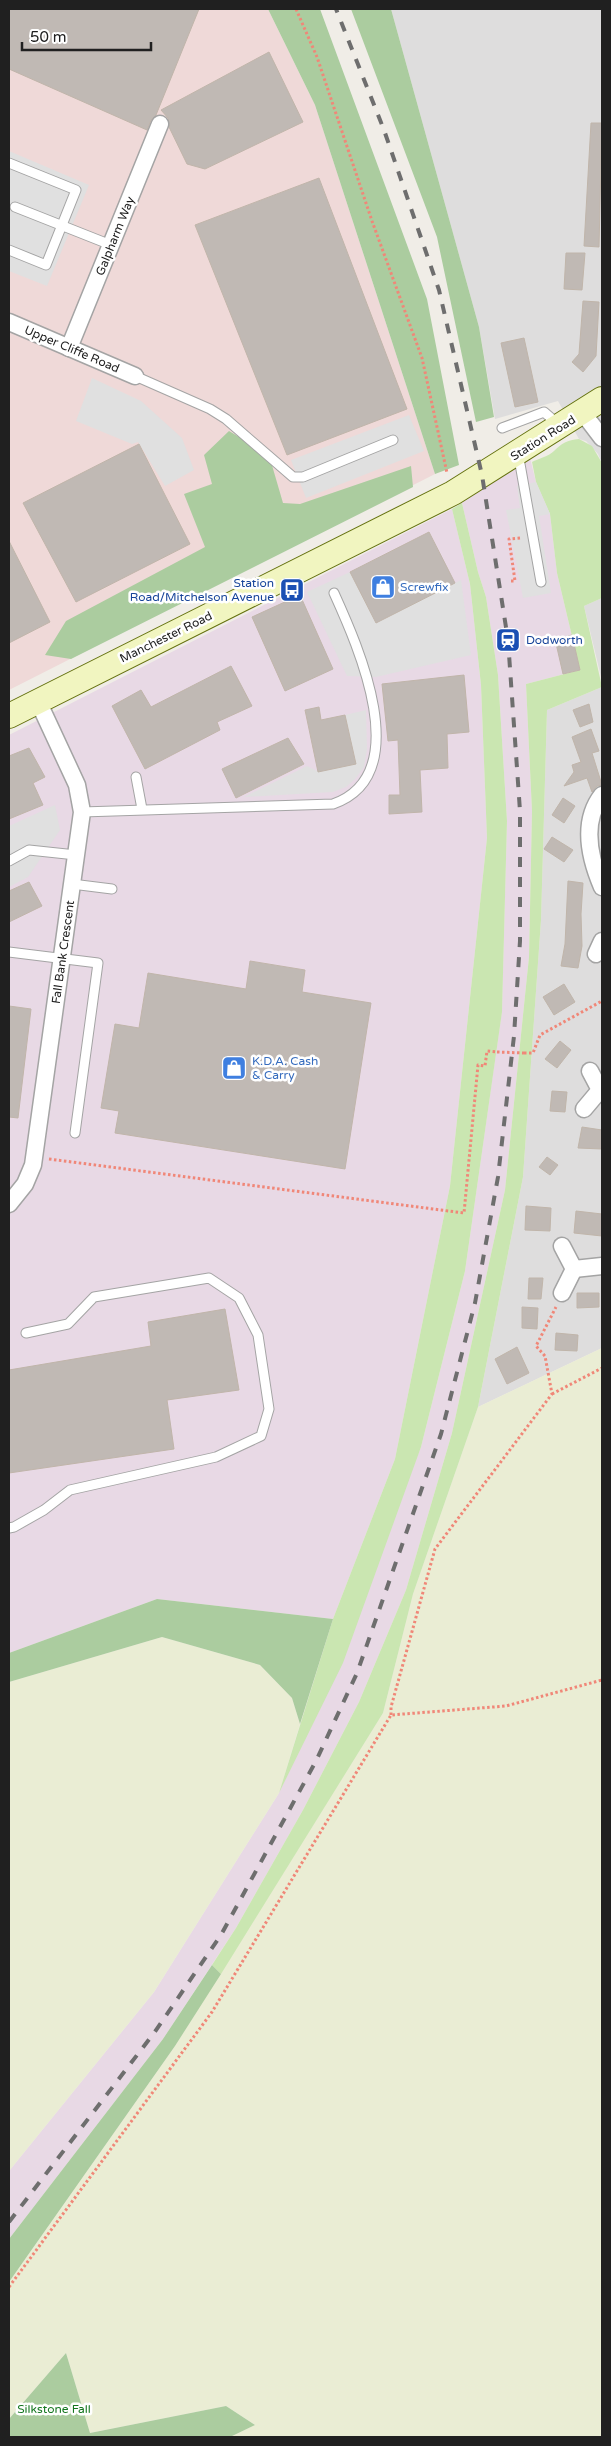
<svg xmlns="http://www.w3.org/2000/svg" width="611" height="2446" viewBox="0 0 611 2446" font-family="'Varela Round',sans-serif">
  <style>
    .residential { fill: #dedddd }
    .commercial { fill: #efd9d8 }
    .industrial { fill: #e8d9e5 }
    .farmland { fill: #eaedd4 }
    .grass { fill: #cae6b1 }
    .forest { fill: #abcc9f }
    .parking { fill: #e0e0e0 }
    .building { fill: #c0b9b4; stroke: #c0b5aa }
    .lines { fill: none; stroke-linecap: round; stroke-linejoin: round }
    .lane-casing { stroke: #a4a4a4; stroke-width: 11 }
    .street-casing { stroke: #a4a4a4; stroke-width: 19 }
    .secondary-casing { stroke: #63700d; stroke-width: 26 }
    .path { stroke: #f08778; stroke-width: 3; stroke-dasharray: 2.5 2.5; stroke-linecap: butt }
    .lane { stroke: #fff; stroke-width: 9 }
    .street { stroke: #fff; stroke-width: 16 }
    .secondary { stroke: #f1f5c0; stroke-width: 24 }
    .rail { stroke: #6e6e6e; stroke-width: 4; stroke-dasharray: 10 10; stroke-linecap: butt }
    .path-bridge { stroke: #f08778; stroke-width: 3; stroke-dasharray: 2.5 2.5; stroke-linecap: butt }
    .labels { text-anchor: middle; dominant-baseline: central; stroke-width: 5; stroke-linejoin: round; paint-order: stroke }
    .street-label { font-size: 12px; fill: #202020; stroke: #fff }
    .transit-label { font-size: 12px; fill: #164399; stroke: #fff; text-anchor: end }
    .shop-label { font-size: 12px; fill: #366cbe; stroke: #fff; text-anchor: start }
    .park-label { font-size: 12px; fill: #14771f; stroke: #fff }
  </style>
  <rect width="100%" height="100%" fill="#f0ede7"/>
  <g class="residential">
    <polygon points="391,9 602,9 602,463 598,454 586,441 579,439 558,401 495,419 479,327"/>
    <polygon points="602,598 602,681 584,606"/>
    <polygon points="602,687 602,1348 478,1407 523,1177 541,920 547,710"/>
  </g>
  <polygon class="commercial" points="9,9 268,9 315,105 435,474 9,690"/>
  <g class="industrial">
    <polygon points="530,458 536,482 550,514 557,573 580,670 526,684 532,811 529,957 505,1190 452,1433 406,1590 359,1702 303,1810 236,1928 163,2039 9,2239 9,2171 154,1992 279,1793 421,1447 465,1271 502,1011 507,821 498,675 486,597 478,572 462,503"/>
    <polygon points="452,509 470,584 481,685 487,838 450,1186 395,1459 333,1619 157,1599 9,1653 9,735"/>
  </g>
  <g class="farmland">
    <polygon points="602,1348 602,2437 230,2437 255,2425 226,2406 90,2433 66,2353 9,2419 9,2282 175,2046 383,1713 413,1594 478,1407"/>
    <polygon points="162,1637 260,1665 292,1698 300,1724 279,1793 154,1992 9,2171 9,1682"/>
  </g>
  <g class="grass">
    <path d="M579,439L592,446L602,463V598L584,606L602,687L547,710L541,920L523,1177L478,1407L413,1594L383,1713L221,1974L212,1965L236,1928L303,1810L359,1702L406,1590L452,1433L505,1190L529,957L532,811L526,684L580,670L557,573L550,514L536,482L532,462C538,459 549,456 554,451C562,443 567,440 579,439Z"/>
    <polygon points="462,503 478,572 486,597 498,675 507,821 502,1012 465,1271 421,1447 343,1663 279,1793 333,1619 395,1459 450,1186 487,838 481,685 470,584 452,509"/>
  </g>
  <g class="forest">
    <polygon points="268,9 320,9 427,299 459,465 435,474 315,105"/>
    <polygon points="351,9 391,9 479,327 494,417 476,422 437,237"/>
    <polygon points="229,431 269,455 283,503 300,504 411,466 413,487 71,659 45,655 66,621 205,547 184,494 212,484 204,455"/>
    <polygon points="157,1599 333,1619 300,1724 292,1698 260,1665 162,1637 9,1682 9,1653"/>
    <polygon points="212,1965 221,1974 175,2046 9,2282 9,2239 163,2039"/>
    <polygon points="66,2353 90,2433 226,2406 255,2425 230,2437 9,2437 9,2419"/>
  </g>
  <g class="parking">
    <polygon points="9,151 89,185 47,286 9,271"/>
    <polygon points="92,378 141,401 182,438 194,470 165,486 138,442 132,444 76,421"/>
    <polygon points="409,415 424,451 306,498 291,460"/>
    <polygon points="536,482 550,514 539,516 551,593 523,598 506,510 520,508 517,486"/>
    <polygon points="350,572 376,623 461,580 471,655 376,677 347,676 307,592"/>
    <polygon points="366,710 367,749 364,767 355,779 346,787 333,792 244,797 307,766 319,772 356,764 345,715"/>
    <polygon points="55,805 60,830 28,877 9,887 9,826"/>
  </g>
  <g class="building">
    <polygon points="9,9 199,9 156,115 151,120 147,130 9,69"/>
    <polygon points="269,52 303,122 205,169 187,164 169,127 168,118 161,110"/>
    <polygon points="591,123 602,123 599,247 584,246"/>
    <polygon points="319,178 407,409 287,455 195,225"/>
    <polygon points="566,253 585,253 582,290 564,289"/>
    <polygon points="583,301 599,302 596,356 583,372 572,362 579,354"/>
    <polygon points="524,338 538,402 515,407 501,343"/>
    <polygon points="139,444 190,544 76,602 23,503"/>
    <polygon points="429,532 455,583 376,623 350,572"/>
    <polygon points="9,541 50,622 9,643"/>
    <polygon points="300,595 333,669 285,691 252,617"/>
    <polygon points="572,635 580,670 563,674 555,639"/>
    <polygon points="231,666 252,706 217,722 220,730 145,769 112,706 141,690 151,707"/>
    <polygon points="464,675 469,732 447,734 448,768 420,770 422,812 389,814 389,795 400,795 398,740 388,741 382,684"/>
    <polygon points="589,704 593,722 580,727 573,710"/>
    <polygon points="319,707 321,720 345,715 356,764 318,772 305,710"/>
    <polygon points="591,729 599,751 592,753 602,785 597,786 592,792 587,778 564,786 574,772 572,765 581,762 572,737"/>
    <polygon points="288,738 304,764 236,798 222,769"/>
    <polygon points="29,748 45,777 33,783 43,805 9,819 9,756"/>
    <polygon points="563,798 575,806 564,823 552,815"/>
    <polygon points="552,837 573,850 564,862 544,849"/>
    <polygon points="568,881 583,883 581,914 582,946 578,968 561,966 565,944"/>
    <polygon points="29,882 42,906 9,922 9,891"/>
    <polygon points="250,961 305,970 302,992 371,1003 345,1169 115,1133 119,1111 101,1108 115,1024 139,1028 148,973 246,989"/>
    <polygon points="564,984 575,1002 554,1015 543,997"/>
    <polygon points="9,1006 31,1009 18,1118 9,1117"/>
    <polygon points="560,1041 571,1050 557,1068 545,1059"/>
    <polygon points="552,1091 567,1092 565,1112 550,1111"/>
    <polygon points="582,1127 602,1130 602,1149 578,1148"/>
    <polygon points="547,1157 558,1165 550,1175 539,1167"/>
    <polygon points="526,1206 551,1208 550,1231 525,1230"/>
    <polygon points="576,1211 602,1214 602,1236 574,1233"/>
    <polygon points="529,1278 543,1278 541,1299 528,1299"/>
    <polygon points="577,1293 599,1293 599,1307 577,1308"/>
    <polygon points="522,1307 538,1308 537,1329 522,1328"/>
    <polygon points="225,1309 239,1390 167,1400 174,1449 9,1473 9,1370 151,1346 148,1322"/>
    <polygon points="556,1333 578,1335 577,1351 555,1350"/>
    <polygon points="517,1347 529,1373 507,1384 495,1359"/>
  </g>
  <g class="lines">
    <defs>
      <g id="lane">
        <polyline points="9,163 76,190 46,265 9,250"/>
        <polyline points="15,207 111,245"/>
        <polyline points="135,376 210,409 226,419 293,477 303,477 393,440"/>
        <polyline points="502,428 544,412 559,425"/>
        <polyline points="515,456 520,464 541,582"/>
        <polyline points="136,777 142,809"/>
        <path d="M82,812L333,804C416,775 358,646 334,593"/>
        <polyline points="9,861 29,850 76,855"/>
        <polyline points="72,884 112,889"/>
        <polyline points="9,952 98,963 75,1133"/>
        <polyline points="9,1528 14,1527 44,1510 70,1490 216,1457 261,1436 269,1409 258,1335 239,1298 209,1278 94,1297 68,1324 26,1333"/>
      </g>
      <g id="street">
        <polyline points="9,322 135,376"/>
        <polyline points="69,348 160,124"/>
        <polyline points="583,413 602,438"/>
        <path d="M602,795C581,822 590,859 602,887"/>
        <polyline points="596,954 602,941"/>
        <polyline points="584,1109 600,1090 590,1071"/>
        <polyline points="9,1204 25,1184 33,1165 82,812 77,785 38,701"/>
        <polyline points="562,1246 574,1269 562,1293"/>
        <polyline points="574,1269 602,1266"/>
      </g>
      <polyline id="secondary" points="9,716 453,493 602,399"/>
    </defs>
    <use href="#lane" class="lane-casing"/>
    <use href="#street" class="street-casing"/>
    <use href="#secondary" class="secondary-casing"/>
    <g class="path">
      <polyline points="296,9 317,57 372,221 422,358 447,473"/>
      <polyline points="511,581 515,581 509,539 520,538"/>
      <polyline points="524,1053 533,1053 540,1035 602,1001"/>
      <polyline points="49,1159 464,1213 478,1065 485,1066 487,1051 497,1052"/>
      <polyline points="552,1394 602,1368"/>
      <polyline points="391,1715 391,1707 435,1549 552,1394 545,1356 536,1346 556,1307"/>
      <polyline points="9,2287 212,2012 391,1715 506,1706 602,1680"/>
    </g>
    <use href="#lane" class="lane"/>
    <use href="#street" class="street"/>
    <use href="#secondary" class="secondary"/>
    <polyline class="rail" points="9,2222 154,2033 221,1935 316,1761 357,1673 441,1434 475,1303 498,1177 514,1036 520,941 520,811 508,640 482,475 439,290 384,130 336,9"/>
    <polyline class="path-bridge" points="497,1052 524,1053"/>
  </g>
  <defs>
    <symbol id="shop-square" viewBox="-11 -11 22 22"><rect x="-9" y="-9" width="18" height="18" rx="4" fill="#3f7fe0" stroke="#fff"/><path d="M-5-2.5h2.3a2.7 3.5 0 0 1 5.4 0H5L5.5 6h-11ZM-1.5-2.5h3a1.5 2.3 0 0 0-3 0Z" fill="#fff"/></symbol>
    <symbol id="bus-square" viewBox="-11 -11 22 22"><rect x="-9" y="-9" width="18" height="18" rx="4" fill="#1a4fb4" stroke="#fff"/><path d="M-5-6H5V4H4V6H2V4H-2V6H-4V4H-5ZM-3.5-4V0h7V-4ZM-3.5 1.2v1.5H-2V1.2ZM2 1.2v1.5H3.5V1.2Z" fill="#fff"/></symbol>
    <symbol id="station-square" viewBox="-11 -11 22 22"><rect x="-9" y="-9" width="18" height="18" rx="4" fill="#1a4fb4" stroke="#fff"/><path d="M-3-6H3Q5-6 5-4V2Q5 4 3 4L4.5 6H3L1.5 4h-3L-3 6H-4.5L-3 4Q-5 4-5 2V-4Q-5-6-3-6ZM-3.5-4v3h7v-3ZM-3.5 1v1.5H-2V1ZM2 1v1.5H3.5V1Z" fill="#fff"/></symbol>
  </defs>
  <g fill-rule="evenodd">
    <use href="#shop-square" x="369" y="573" width="28" height="28"/>
    <use href="#bus-square" x="278" y="576" width="28" height="28"/>
    <use href="#station-square" x="494" y="626" width="28" height="28"/>
    <use href="#shop-square" x="220" y="1054" width="28" height="28"/>
  </g>
  <g class="labels">
    <g class="street-label">
      <text transform="translate(115 236) rotate(-68)">Galpharm Way</text>
      <text transform="translate(72 349) rotate(23)">Upper Cliffe Road</text>
      <text transform="translate(543 438) rotate(-32)">Station Road</text>
      <text transform="translate(166 637) rotate(-26)">Manchester Road</text>
      <text transform="translate(63 952) rotate(-82)">Fall Bank Crescent</text>
    </g>
    <g class="transit-label">
      <text x="274" y="583">Station<tspan x="274" dy="14">Road/Mitchelson Avenue</tspan></text>
      <text x="526" y="640" text-anchor="start">Dodworth</text>
    </g>
    <g class="shop-label">
      <text x="400" y="587">Screwfix</text>
      <text x="252" y="1061">K.D.A. Cash<tspan x="252" dy="14">&amp; Carry</tspan></text>
    </g>
    <g class="park-label">
      <text x="54" y="2409">Silkstone Fall</text>
    </g>
  </g>
  <rect width="611" height="2446" fill="none" stroke="#202020" stroke-width="20"/>
  <path d="M22 42v8h129v-8" fill="none" stroke="#202020" stroke-width="2.5"/>
  <text x="30" y="42" font-size="15" fill="#202020" stroke="#ffffff" stroke-width="4" paint-order="stroke">50 m</text>
</svg>
